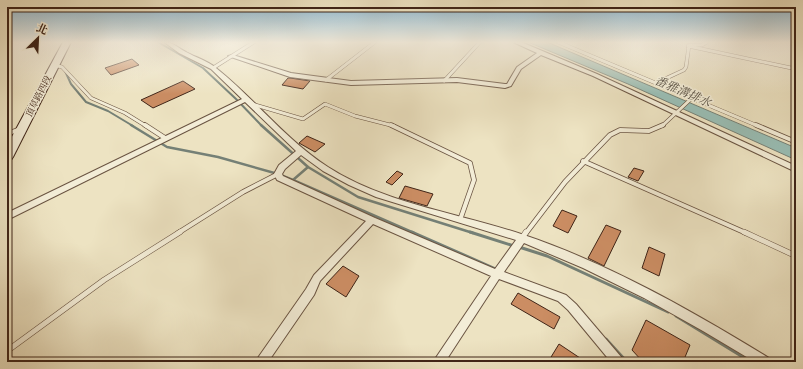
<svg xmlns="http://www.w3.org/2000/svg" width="803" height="369" viewBox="0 0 803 369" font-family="'Libre Caslon Text','Noto Serif TC',serif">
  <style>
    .water { fill: #99beb5; stroke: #758076 }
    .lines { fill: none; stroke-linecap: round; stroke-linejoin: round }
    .stream-far2 { stroke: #758076; stroke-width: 2 }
    .stream-far1 { stroke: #758076; stroke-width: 2.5 }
    .stream { stroke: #758076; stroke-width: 3 }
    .building { fill: #cb8d63; stroke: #3f2417 }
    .lane-far2-casing { stroke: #6a5442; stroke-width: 4 }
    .lane-far1-casing { stroke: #6a5442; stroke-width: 5.5 }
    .lane-casing { stroke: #6a5442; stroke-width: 6 }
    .street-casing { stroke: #6a5442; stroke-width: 2 }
    .secondary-casing { stroke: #3f2417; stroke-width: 2 }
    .lane-far2 { stroke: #f3edd7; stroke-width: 3 }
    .lane-far1 { stroke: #f3edd7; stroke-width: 4 }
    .lane { stroke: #f3edd7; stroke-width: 5 }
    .street { fill: #f3edd7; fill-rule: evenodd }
    .secondary { fill: #f3edd7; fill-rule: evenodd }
    .labels { text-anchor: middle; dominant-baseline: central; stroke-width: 3; stroke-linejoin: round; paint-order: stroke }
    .far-street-label { font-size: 9px; fill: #3f2417; stroke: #f3edd7 }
    .water-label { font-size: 12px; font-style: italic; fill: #5a5246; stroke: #f3edd7 }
  </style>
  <rect width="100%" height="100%" fill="#ede3c2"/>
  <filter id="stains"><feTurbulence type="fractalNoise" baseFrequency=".005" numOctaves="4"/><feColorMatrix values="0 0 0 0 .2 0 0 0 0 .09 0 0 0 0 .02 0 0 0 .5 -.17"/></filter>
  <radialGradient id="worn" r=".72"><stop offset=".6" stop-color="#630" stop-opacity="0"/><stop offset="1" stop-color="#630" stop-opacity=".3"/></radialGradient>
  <polygon class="water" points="528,42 547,42 796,148 796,160 628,84"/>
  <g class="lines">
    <g class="stream-far2">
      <polyline points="158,42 203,68 236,99 262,126"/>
      <polyline points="65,71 71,84 86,102 108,111 133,126"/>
    </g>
    <g class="stream-far1">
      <polyline points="131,125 167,147 218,157 278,174"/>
      <polyline points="261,125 308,167 358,197 473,233"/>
      <polyline points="308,167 293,180 414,233"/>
      <polyline points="283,176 293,180"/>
    </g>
    <g class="stream">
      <polyline points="412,232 498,270"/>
      <polyline points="470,232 514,246"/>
      <polyline points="519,247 547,256 668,312"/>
      <polyline points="676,316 751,362"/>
      <polyline points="606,339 627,362"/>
    </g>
  </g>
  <g class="building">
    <polygon points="132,59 139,65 111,75 105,68"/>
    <polygon points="288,78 290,78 310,81 303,89 282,85"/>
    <polygon points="183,81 195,89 153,108 141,100"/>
    <polygon points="307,136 325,144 315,152 299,143"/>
    <polygon points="634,168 644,171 638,181 628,177"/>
    <polygon points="397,171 403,174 392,185 386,182"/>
    <polygon points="405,186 433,194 427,206 399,198"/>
    <polygon points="562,210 577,216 568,233 553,226"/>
    <polygon points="606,225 621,231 604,266 588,258"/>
    <polygon points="649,247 665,254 659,276 642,268"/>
    <polygon points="343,266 359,276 346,297 326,284"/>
    <polygon points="518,293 560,317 554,329 511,304"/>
    <polygon points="646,320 690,345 683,362 643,362 632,350"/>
    <polygon points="559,344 586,362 548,362"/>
  </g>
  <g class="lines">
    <defs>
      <g id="lane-far2">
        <polyline points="558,42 758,126"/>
        <polyline points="688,46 796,69"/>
        <polyline points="54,65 62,67 91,98 125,113 146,126"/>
        <polyline points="213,68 254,42"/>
        <polyline points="326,80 375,42"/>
        <polyline points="444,81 480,42"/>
        <polyline points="656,83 684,70 686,67 689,45 702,45 707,42"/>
        <polyline points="252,104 303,119 325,104 355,116 394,126"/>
        <polyline points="662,126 692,98"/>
      </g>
      <g id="lane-far1">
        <polyline points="145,125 165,138"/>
        <polyline points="391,125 470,163 474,180 460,220"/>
        <polyline points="756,125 796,142"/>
        <polyline points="7,134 20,129"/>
        <polyline points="583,161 746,233"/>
        <polyline points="178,233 243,192 278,174"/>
        <polyline points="526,233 565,182 610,135 620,130 649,131 663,125"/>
      </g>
      <g id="lane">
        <polyline points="744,232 796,256"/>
        <polyline points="522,238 526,232"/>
        <polyline points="7,351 104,280 180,232"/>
      </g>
      <g id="street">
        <path d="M164,42C173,42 178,48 186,52C195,57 208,61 216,68C255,99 286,140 328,167C385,204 460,213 524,235C610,264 692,311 769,358L771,362H755L703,331L644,298L583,268L524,243L504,272L566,295L576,304L622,358L624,362H611L568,310L558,301L499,279L445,362H433L491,276L373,224L320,281L314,295L268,362H255L306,289L314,275L366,221L277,180L274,174L279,165L296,151L245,102L7,220V213L242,99L211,69L179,53ZM301,155L323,171L349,185L376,197L516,240L495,269L375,218L283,176L282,174L285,169Z"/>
        <polygon points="513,42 521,42 597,74 796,166 796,172 593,76 541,55 521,69 511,86 505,88 457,82 351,85 290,77 228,56 233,55 291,73 351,81 457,78 505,84 507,84 517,67 537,53"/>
      </g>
      <polygon id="secondary" points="63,42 71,42 13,157 11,160 7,161 7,146"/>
    </defs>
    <use href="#lane-far2" class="lane-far2-casing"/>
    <use href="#lane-far1" class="lane-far1-casing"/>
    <use href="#lane" class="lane-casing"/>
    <use href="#street" class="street-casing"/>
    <use href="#secondary" class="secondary-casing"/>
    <use href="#lane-far2" class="lane-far2"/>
    <use href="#lane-far1" class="lane-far1"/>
    <use href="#lane" class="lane"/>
    <use href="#street" class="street"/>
    <use href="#secondary" class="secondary"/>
  </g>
  <linearGradient id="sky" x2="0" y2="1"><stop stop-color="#88b8d4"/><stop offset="0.45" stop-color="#f7f2e4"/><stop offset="1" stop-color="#f7f2e4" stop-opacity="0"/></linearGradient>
  <rect width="803" height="94" fill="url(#sky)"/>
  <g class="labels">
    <g class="far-street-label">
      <text transform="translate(38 96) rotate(-63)">頂草路四段</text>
    </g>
    <g class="water-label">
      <text transform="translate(683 91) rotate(23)">番雅溝排水</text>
    </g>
  </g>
  <rect width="803" height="369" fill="none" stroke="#ede3c2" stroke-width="24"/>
  <rect x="8" y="8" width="787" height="353" fill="none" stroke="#3f2417" stroke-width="2"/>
  <rect x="12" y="12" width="779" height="345" fill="none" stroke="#3f2417"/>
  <g transform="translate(38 38) rotate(24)" stroke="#f3edd7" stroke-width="3" paint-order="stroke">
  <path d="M0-3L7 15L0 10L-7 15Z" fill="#3f2417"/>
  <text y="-6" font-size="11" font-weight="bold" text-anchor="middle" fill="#3f2417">北</text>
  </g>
  <rect width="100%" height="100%" filter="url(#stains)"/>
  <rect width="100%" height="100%" fill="url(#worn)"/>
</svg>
